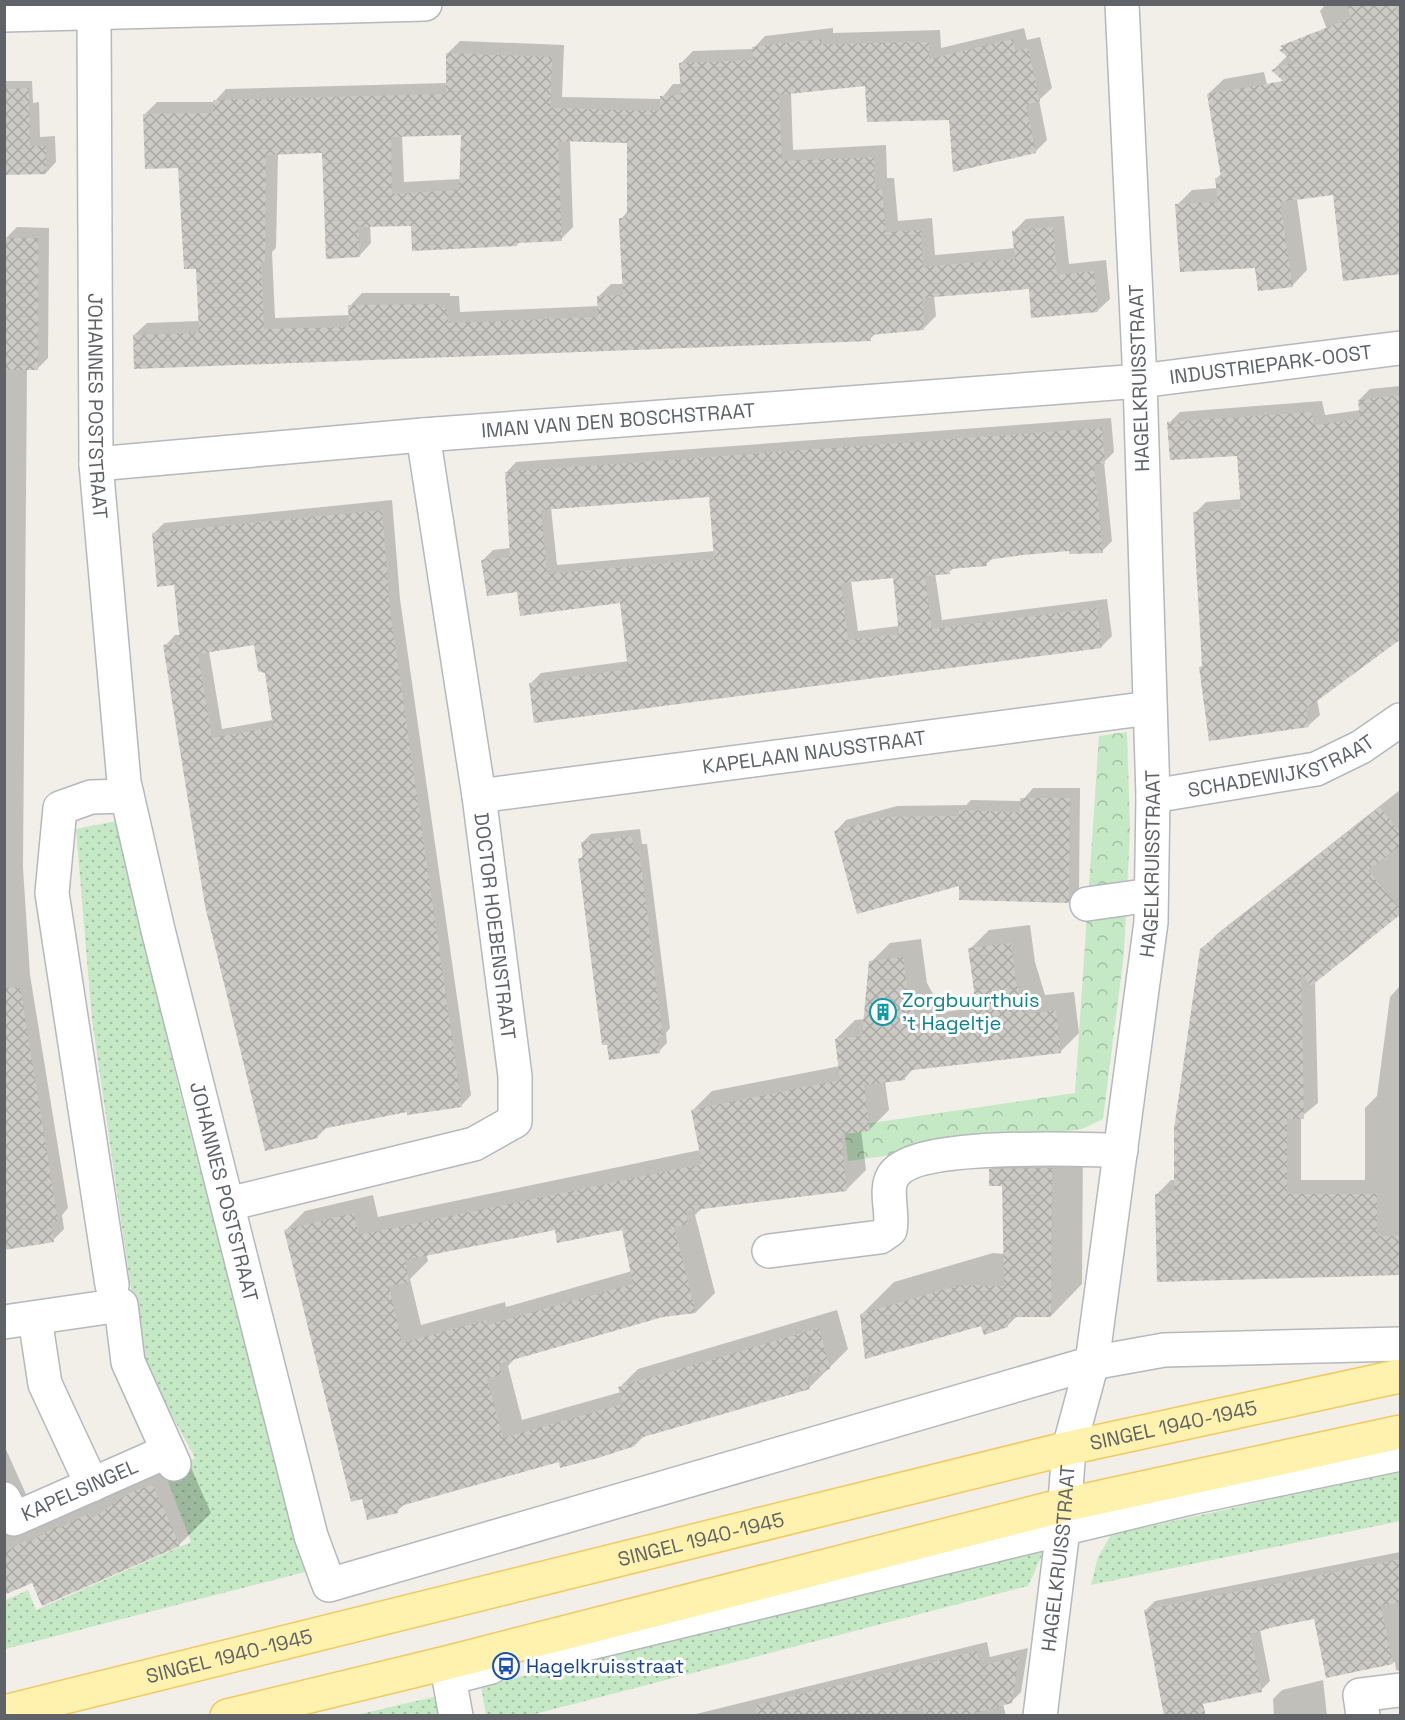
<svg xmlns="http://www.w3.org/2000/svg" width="1405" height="1720" viewBox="0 0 1405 1720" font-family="'Space Grotesk',sans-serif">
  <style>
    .grass { fill: url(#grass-dots) }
    .forest { fill: url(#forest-crowns) }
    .shadow { fill: #0003; fill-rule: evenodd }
    .building { fill: url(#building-cross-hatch); fill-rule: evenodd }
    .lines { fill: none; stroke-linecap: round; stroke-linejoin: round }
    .minor-casing { stroke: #b5b8bc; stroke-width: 36 }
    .major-casing { stroke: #f2c960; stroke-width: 36 }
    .minor { stroke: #fff; stroke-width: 33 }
    .major { stroke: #fff2af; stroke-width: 33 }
    .labels { text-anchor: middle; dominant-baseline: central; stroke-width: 6; stroke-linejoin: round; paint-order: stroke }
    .street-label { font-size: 20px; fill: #5f6368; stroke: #fff }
    .culture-label { font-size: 20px; fill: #0d838f; stroke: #fff; text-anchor: start }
    .transit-label { font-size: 20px; fill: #164399; stroke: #fff; text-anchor: start }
  </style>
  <defs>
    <pattern id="grass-dots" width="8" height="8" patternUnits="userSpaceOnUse" patternTransform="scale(1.5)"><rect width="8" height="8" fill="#c5e8c5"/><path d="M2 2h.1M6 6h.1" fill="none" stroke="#a3c0a4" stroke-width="1.8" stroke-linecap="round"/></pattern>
    <pattern id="forest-crowns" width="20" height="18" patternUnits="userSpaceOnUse" patternTransform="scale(1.5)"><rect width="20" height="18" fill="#c5e8c5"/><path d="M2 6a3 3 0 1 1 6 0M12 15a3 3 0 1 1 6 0" fill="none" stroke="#a3c0a4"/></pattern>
    <pattern id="building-cross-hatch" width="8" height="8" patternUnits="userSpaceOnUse" patternTransform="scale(1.5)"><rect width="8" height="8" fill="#cccac5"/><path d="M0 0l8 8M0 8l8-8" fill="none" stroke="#a9a8a4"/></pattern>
  </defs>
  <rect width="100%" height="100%" fill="#f1efe8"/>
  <g class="grass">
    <polygon points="116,821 180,1093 305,1572 5,1649 4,1601 28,1590 36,1610 191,1542 164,1471 195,1458 141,1358 92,1020 76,829"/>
    <polygon points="1400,1471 1400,1521 1091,1585 1098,1557 1111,1535"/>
    <polygon points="1044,1551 1028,1586 531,1715 486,1715 481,1686"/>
    <polygon points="438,1696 451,1716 352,1716"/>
  </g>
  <polygon class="forest" points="1127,732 1130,830 1124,953 1103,1119 1082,1129 848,1161 844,1127 1075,1093 1099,736"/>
  <g class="shadow">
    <polygon points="1326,4 1400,4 1400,49 1273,70 1288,55 1331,40 1320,11"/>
    <path d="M833,28V33L940,30L941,48L1024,28L1027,40L1040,37L1052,88L1039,100L1047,140L1035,152L867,85L791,93L793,150L886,145L887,178H894L898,221L932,218L935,255L1016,248L1014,231L1026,219L1064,216L1069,264L1106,260L1110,299L1097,311L1030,287L934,296L936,316L924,328L877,332L870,339L134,335L147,323L200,321L198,267L180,167L144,115L157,102H214L226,89L447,83L448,53L460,41L564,45L562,97L661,99L673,84H682L681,63L693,51L753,49L765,36ZM462,133L461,179L404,182L402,135ZM570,140L629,142V210L621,219L624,284H611L599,296V306L460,312L459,296H450V293H362L350,306V315L275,318L272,252L276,248L278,153L323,151L359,256L371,243L370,225L412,224L517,245L520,241L561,239L573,227Z"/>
    <polygon points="1264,72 1270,97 1334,193 1297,199 1307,270 1292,286 1256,266 1177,205 1192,190 1218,188 1217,178 1222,173 1208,94 1224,79"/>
    <polygon points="4,81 32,81 33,103 39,102 40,137 55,136 56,162 46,173 4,173"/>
    <polygon points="17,227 49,228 48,358 37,369 27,369 23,868 30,975 68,1208 62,1215 64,1229 53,1240 4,1248 6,238"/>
    <polygon points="1400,386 1400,517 1317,699 1320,715 1308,726 1203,665 1195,513 1206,502 1242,499 1238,454 1169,423 1180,412 1322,401 1325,415 1361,410 1359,400 1370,389"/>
    <path d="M1111,418L1114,452L1104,462L1112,541L1102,551L1071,549L993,558L986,564L954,568L949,572L935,573L942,620L1107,599L1112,636L1102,646L531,683L541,673L629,661L621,601L518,591L483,560L493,550L511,548L506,473L516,462ZM711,496L715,551L557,565L551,508ZM894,576L899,626L858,631L851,581Z"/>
    <path d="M392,500L400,599L471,1095L461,1106L408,1110L328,1126L318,1136L165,646L175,635H181L175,584L154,533L164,523ZM255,644L266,672L273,720L222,729L209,651Z"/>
    <polygon points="1033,788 1080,788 1079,891 1068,902 961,884 836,831 846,820 897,806 966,805 971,800 1022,801"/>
    <polygon points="1400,790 1400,914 1315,981 1318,1103 1301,1117 1301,1180 1365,1180 1365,1108 1377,1096 1390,997 1400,986 1400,1273 1157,1194 1171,1180 1175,1180 1202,949 1217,934"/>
    <polygon points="640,829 642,844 647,844 670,1028 666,1033 667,1043 659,1051 580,859 584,854 583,842 591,834"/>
    <path d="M1030,925L1035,962L1045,995L1074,992L1079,1033L1060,1052L914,1068L905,1078L885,1081L889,1110L870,1129L861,1130L866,1170L847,1189L702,1208L695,1215L715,1293L696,1312L662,1315L516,1357L508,1366L522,1420L621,1392L619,1388L638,1369L837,1310L848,1349L809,1388L644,1436L635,1445L560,1460L405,1504L397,1511L286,1230L305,1211L373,1195L378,1217L700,1150L693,1110L712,1091L840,1066L836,1039L855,1020L865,1019L871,962L890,943L921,939L927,983L943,1012L974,1008L976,990L970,949L989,930ZM556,1228H623L632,1271L506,1307L505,1302L421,1325L410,1279L428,1261L426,1254Z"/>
    <polygon points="1083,1137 1082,1284 1051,1316 1018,1315 1007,1326 862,1314 894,1282 993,1253 1005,1254 1004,1184 990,1170 1022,1138"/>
    <polygon points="4,1445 38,1521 185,1454 211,1513 179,1545 33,1581 4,1594"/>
    <polygon points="1400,1552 1400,1671 1396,1670 1395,1662 1327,1676 1315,1617 1260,1630 1270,1681 1261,1690 1146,1610 1155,1601"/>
    <polygon points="987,1642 990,1657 1028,1648 1021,1692 1011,1702 1003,1704 1006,1716 688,1716"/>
    <polygon points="1323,1680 1327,1716 1274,1716 1273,1699 1282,1690"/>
  </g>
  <g class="building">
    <polygon points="1346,4 1394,4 1401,22 1401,274 1343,281 1333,195 1280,202 1293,287 1258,291 1255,268 1180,272 1175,204 1218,202 1215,178 1221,177 1207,94 1283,81 1271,70 1294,62 1279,50 1283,48 1280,46 1351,18"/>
    <path d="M821,39L822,44L929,42V59L1013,39L1015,51L1028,48L1040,101L1026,105L1036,153L953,172L949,120L867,122L865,86L779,95L782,161L874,157L875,190L882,189L886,232L921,230L923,267L1015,259L1012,231L1053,227L1057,275L1094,271L1098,312L1031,318L1029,289L922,298L924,330L870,335L871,341L134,369L133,335L199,333L196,269H184L178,168L145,169L143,114L213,113V100L446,94V53L552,57L550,108L660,111V96L681,95L679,63L753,60L752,47ZM461,135L459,190L392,194L391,137ZM558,141L627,143V218H619V224L623,295L597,296L598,317L448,323L447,308H439L438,304L348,305L349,327L264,329L261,262H265L266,155L322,153L326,259L360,257L358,227L411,226L412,251L517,246V243L562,241Z"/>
    <polygon points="29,88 30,146 46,146 46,174 4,175 4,89"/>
    <rect x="4" y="238" width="34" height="132"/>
    <polygon points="1401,395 1401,639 1306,709 1309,727 1209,741 1199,667 1202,666 1193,512 1241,509 1237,456 1170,460 1167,422 1312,412 1314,425 1360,419 1358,400"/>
    <path d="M1102,428L1105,464L1094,465L1103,553L1070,554L1069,551L1023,555L986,560L987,566L950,569V574L925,576L932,629L1097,608L1102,648L534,723L529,683L628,669L620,603L520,616L517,592L487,596L481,560L510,557L505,472ZM709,497L714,559L547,574L541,510ZM893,578L899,634L848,640L841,583Z"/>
    <path d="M382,510L390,610L462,1107L407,1115V1112L317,1130L318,1138L265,1151L205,906L163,645L180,642L174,585L157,587L152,533ZM254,645L258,671L265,673L273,727L212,738L198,654Z"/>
    <polygon points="1020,798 1070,798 1069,903 959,900 959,886 857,914 834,831 885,817 959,816 959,810 1020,812"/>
    <polygon points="1380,807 1401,833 1401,845 1368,870 1401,910 1401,914 1311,986 1301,973 1304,1119 1287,1119 1287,1194 1377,1194 1377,1236 1401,1236 1401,1275 1157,1282 1155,1194 1174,1193 1174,1129 1200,949"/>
    <polygon points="632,836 634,851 639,851 663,1037 658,1038 660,1053 609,1060 607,1045 602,1045 578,858 583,858 581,842"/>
    <path d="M1011,943L1016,982L1026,1014L1056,1010L1061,1053L904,1071L905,1080L864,1085L870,1131L841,1134L847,1191L686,1211L688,1224L674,1227L696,1313L663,1317L498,1364L502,1374L487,1379L503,1438L623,1404L618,1387L819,1328L830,1369L806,1376L810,1389L633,1440L635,1446L598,1458L560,1468L559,1462L397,1507L398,1513L367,1520L362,1499L351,1502L284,1230L354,1213L359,1235L702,1164L691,1110L840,1080L835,1039L862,1036L869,961L903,957L909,1003L924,1030L971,1024L974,990L968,948ZM555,1230L557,1243L622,1230L633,1284L487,1325L486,1320L402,1343L389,1286L409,1282L405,1260Z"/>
    <polygon points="20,987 58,1221 51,1222 54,1242 4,1250 4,988"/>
    <polygon points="1052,1168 1051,1317 1008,1317 1008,1327 984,1335 981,1326 865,1359 860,1314 960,1285 1004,1286 1002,1186 989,1186 989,1169"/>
    <polygon points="153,1485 180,1546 42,1606 32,1583 4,1595 4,1553 25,1541 27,1543 57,1527 58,1529 89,1513 91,1519 131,1492"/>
    <polygon points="1401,1559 1401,1602 1381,1606 1393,1664 1326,1678 1314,1619 1274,1627 1250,1634 1262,1692 1203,1704 1206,1716 1164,1716 1144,1610"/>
    <polygon points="977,1651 981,1666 1019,1656 1012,1703 964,1716 925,1716 923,1708 890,1716 757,1716 756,1705"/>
  </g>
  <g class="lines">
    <defs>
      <g id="minor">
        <path id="s1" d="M94,14L96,464L124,782L158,930L311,1536L329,1585L1092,1363L1164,1350L1400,1344"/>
        <polyline points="4,15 425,4"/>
        <path id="s2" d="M96,464L423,435L1140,381L1400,348"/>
        <path id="s3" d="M479,796L1150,708"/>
        <path id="s4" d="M1153,796L1316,769L1361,747L1400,720"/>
        <polyline points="1087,904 1151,895"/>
        <polyline points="228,1204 474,1144 515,1121 515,1076 479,796 423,435"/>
        <path d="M769,1251L880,1237L890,1230C894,1213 884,1191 893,1176C914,1141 1079,1150 1121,1150"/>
        <polyline points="112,1285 52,893 60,808 91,797 127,796"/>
        <polyline points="35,1318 45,1384 92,1485"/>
        <polyline points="4,1322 121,1305 128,1362 174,1464"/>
        <path id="s5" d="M4,1499L14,1519L168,1451"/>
        <polyline points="553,1652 1194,1497 1400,1454"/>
        <polyline points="456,1716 449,1678 491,1667"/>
        <path id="s6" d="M1040,1716L1063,1529L1069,1448L1092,1363L1151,922L1153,796L1140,381L1122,4"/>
        <polyline points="1363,1716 1360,1695 1400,1690"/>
      </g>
      <g id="major">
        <path id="s7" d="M4,1712L1069,1448L1400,1376"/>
        <polyline points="227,1716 446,1663 1064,1505 1400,1432"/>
      </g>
    </defs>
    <use href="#minor" class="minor-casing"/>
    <use href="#major" class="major-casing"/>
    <use href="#minor" class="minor"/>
    <use href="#major" class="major"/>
  </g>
  <defs>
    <symbol id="building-ring" viewBox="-11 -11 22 22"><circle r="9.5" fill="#fff" stroke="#0f9aa8" stroke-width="1.5"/><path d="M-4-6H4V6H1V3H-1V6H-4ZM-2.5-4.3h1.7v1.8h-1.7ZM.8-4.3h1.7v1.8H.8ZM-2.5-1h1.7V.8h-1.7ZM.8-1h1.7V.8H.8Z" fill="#0f9aa8"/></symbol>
    <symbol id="bus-ring" viewBox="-11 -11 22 22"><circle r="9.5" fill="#fff" stroke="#1a4fb4" stroke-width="1.5"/><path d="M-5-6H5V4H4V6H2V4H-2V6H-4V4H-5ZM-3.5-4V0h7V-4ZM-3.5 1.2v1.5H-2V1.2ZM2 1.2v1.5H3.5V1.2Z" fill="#1a4fb4"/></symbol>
  </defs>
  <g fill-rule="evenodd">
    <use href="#building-ring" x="868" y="997" width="30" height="30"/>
    <use href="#bus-ring" x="491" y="1651" width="30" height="30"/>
  </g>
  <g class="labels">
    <g class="street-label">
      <text stroke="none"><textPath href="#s2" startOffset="1179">INDUSTRIEPARK-OOST</textPath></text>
      <text transform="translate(1139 378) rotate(-92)">HAGELKRUISSTRAAT</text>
      <text stroke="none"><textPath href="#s1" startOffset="392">JOHANNES POSTSTRAAT</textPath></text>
      <text stroke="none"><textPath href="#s2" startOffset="524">IMAN VAN DEN BOSCHSTRAAT</textPath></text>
      <text stroke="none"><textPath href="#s3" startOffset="338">KAPELAAN NAUSSTRAAT</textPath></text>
      <text stroke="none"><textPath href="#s4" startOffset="132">SCHADEWIJKSTRAAT</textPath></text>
      <text stroke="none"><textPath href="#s6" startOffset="861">HAGELKRUISSTRAAT</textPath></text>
      <text transform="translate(495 926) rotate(83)">DOCTOR HOEBENSTRAAT</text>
      <text stroke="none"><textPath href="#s1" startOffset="1191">JOHANNES POSTSTRAAT</textPath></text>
      <text stroke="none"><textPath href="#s7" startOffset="1204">SINGEL 1940-1945</textPath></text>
      <text stroke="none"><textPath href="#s5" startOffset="94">KAPELSINGEL</textPath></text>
      <text stroke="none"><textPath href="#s7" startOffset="718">SINGEL 1940-1945</textPath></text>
      <text stroke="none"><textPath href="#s6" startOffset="159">HAGELKRUISSTRAAT</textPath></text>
      <text stroke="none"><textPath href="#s7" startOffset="232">SINGEL 1940-1945</textPath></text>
    </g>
    <g class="culture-label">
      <text x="902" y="1000">Zorgbuurthuis<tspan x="902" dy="23">'t Hageltje</tspan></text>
    </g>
    <g class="transit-label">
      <text x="526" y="1666">Hagelkruisstraat</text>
    </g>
  </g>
  <rect width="1405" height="1720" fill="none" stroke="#5f6368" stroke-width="12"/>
</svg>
